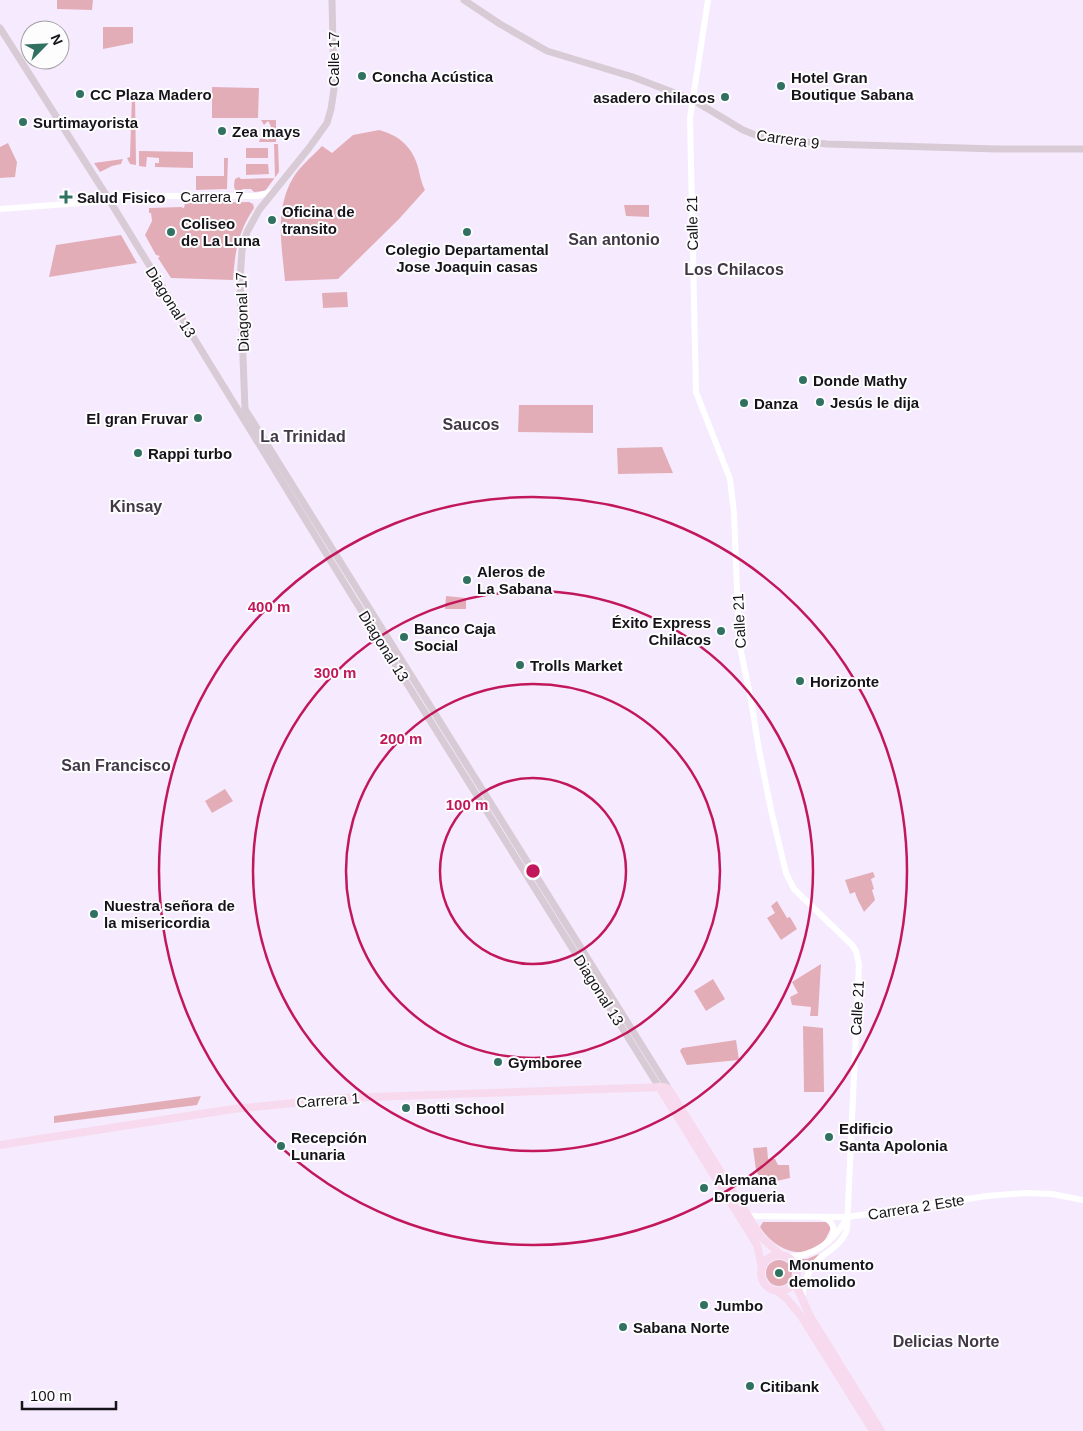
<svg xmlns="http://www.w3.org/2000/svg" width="1083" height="1431" viewBox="0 0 1083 1431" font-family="Helvetica,sans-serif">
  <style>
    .green { fill: #e3adb8 }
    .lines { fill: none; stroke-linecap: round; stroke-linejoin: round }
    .tertiary { stroke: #fff; stroke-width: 6 }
    .secondary { stroke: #d8cbd5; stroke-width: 7 }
    .primary { stroke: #f8daef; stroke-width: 8 }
    .ring { fill: none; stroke: #c2185b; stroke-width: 2.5 }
    .poi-dot { fill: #307162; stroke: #fdfdfd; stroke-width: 2 }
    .labels { text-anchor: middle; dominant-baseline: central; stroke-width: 4; stroke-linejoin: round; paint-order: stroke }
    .street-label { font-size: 15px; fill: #17131a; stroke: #fdfdfd }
    .poi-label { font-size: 15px; font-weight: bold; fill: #17131a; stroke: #fdfdfd; text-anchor: start }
    .neighbourhood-label { font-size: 16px; font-weight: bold; fill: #403747; stroke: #fdfdfd }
    .centre { fill: #c2185b; stroke: #fdfdfd; stroke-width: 2.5 }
    .ring-label { font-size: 15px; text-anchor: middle; font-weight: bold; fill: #c2185b; stroke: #fdfdfd; stroke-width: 4; stroke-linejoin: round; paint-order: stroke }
  </style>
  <rect width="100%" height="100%" fill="#f6ebfe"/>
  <g class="green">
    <polygon points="57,0 93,0 92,10 57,9"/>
    <polygon points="103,27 133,27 133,43 103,49"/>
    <polygon points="212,87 259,88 258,118 212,118"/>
    <polygon points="132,94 135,94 136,165 130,164 127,158 130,157"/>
    <path d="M261,120H276V142H259L260,139L263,137L268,140C272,134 273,128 268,121L264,125Z"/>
    <path d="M379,130C398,135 412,146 418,167C420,175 421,182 425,190L399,219L338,279L285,281C282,246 274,210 293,178C300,166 313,156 322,146L332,153L353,135Z"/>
    <polygon points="8,143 17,162 15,177 0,178 0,147"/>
    <path d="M274,144H278L279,172L265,191L254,192L251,189H243L237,192C233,188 234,185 235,179L239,177L241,179L275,178Z"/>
    <rect x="246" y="148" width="22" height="10"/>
    <polygon points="139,151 193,152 193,168 155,167 155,163 159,163 159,158 147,157 146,167 139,166"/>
    <polygon points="224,158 228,158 227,189 196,190 196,176 224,176"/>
    <polygon points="123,159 121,164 112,166 100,172 94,163"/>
    <polygon points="246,164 268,164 269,174 246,175"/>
    <path d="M249,202L253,204L254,208C238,232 235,251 233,280L171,278L158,258L160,256L156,255L145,235L152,221L151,213H149V208L181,207L184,208L185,203Z"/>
    <polygon points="624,205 649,205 649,217 626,216"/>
    <polygon points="121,235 137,263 49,277 56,245"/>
    <polygon points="347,292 348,307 323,308 322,293"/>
    <polygon points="519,405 593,405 593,433 518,432"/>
    <polygon points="662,447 673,473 618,474 617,448"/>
    <polygon points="446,596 466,598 466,609 445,609"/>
    <polygon points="225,789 233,801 212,813 205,801"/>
    <path d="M873,872L875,877L871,879L874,889L872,890L875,900L864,912C861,905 857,900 855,892L850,894L845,880Z"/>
    <polygon points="777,901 787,918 790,917 797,929 781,940 767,918 775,913 771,906"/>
    <polygon points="821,964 818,1016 810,1016 811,1007 792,1005 790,997 798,993 792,982"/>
    <polygon points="713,979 725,999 706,1011 694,991"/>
    <polygon points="803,1026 823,1028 824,1092 804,1092"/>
    <polygon points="736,1040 739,1060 687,1065 680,1051 682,1048"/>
    <polygon points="201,1096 197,1105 54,1123 54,1116"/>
    <polygon points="767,1147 768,1159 775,1159 778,1165 789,1165 790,1178 763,1184 756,1170 753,1148"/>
    <path d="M763,1222H827L832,1227C829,1231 827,1237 824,1241C803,1264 773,1248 760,1227Z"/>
    <polygon points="819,1254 805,1272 798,1259 807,1259"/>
    <circle cx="779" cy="1273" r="13"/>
  </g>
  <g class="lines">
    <g class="tertiary">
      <path d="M708,0L690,118L696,392L730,479L734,513L739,642L751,700L759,750L771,810L786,873L794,889L852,945L856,951L859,965L847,1229C842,1246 826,1251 815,1263C806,1274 803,1287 802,1300"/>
      <polyline points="0,209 94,202 116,196 257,196 274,191"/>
      <polyline points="748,1216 848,1217 987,1196 1026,1193 1052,1194 1083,1200"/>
      <path d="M824,1218C833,1221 836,1230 831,1238"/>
      <path d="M788,1257C815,1256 834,1241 847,1218"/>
    </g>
    <g class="secondary">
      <polyline points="332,0 334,89 331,109 327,123 309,148 259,210 247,232 242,250 240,280 245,409 669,1089"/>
      <polyline points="464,0 500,24 547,51 633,77 693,100 743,130 763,138 827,144 997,149 1083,149"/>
      <polyline points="0,28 108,198 351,594 659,1087"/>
    </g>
    <g class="primary">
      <polyline points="659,1087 757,1245 762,1267"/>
      <polyline points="0,1145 233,1109 343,1098 664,1087 669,1089 755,1227 762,1238 781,1255"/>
      <circle cx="779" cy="1273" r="18"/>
      <polyline points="795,1283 810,1316 881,1431"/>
      <polyline points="777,1291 787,1299 801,1316 873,1431"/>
    </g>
  </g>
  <g class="ring">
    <circle cx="533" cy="871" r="93"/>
    <circle cx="533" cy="871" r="187"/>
    <circle cx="533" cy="871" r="280"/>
    <circle cx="533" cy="871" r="374"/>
  </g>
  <g class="poi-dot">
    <circle cx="362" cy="76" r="5"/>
    <circle cx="781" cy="86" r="5"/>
    <circle cx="80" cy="94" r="5"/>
    <circle cx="725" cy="97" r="5"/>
    <circle cx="23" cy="122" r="5"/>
    <circle cx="222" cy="131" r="5"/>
    <path d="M63.5 189.5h5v5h5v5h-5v5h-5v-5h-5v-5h5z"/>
    <circle cx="272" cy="220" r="5"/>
    <circle cx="171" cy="232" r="5"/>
    <circle cx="467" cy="232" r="5"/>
    <circle cx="803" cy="380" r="5"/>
    <circle cx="820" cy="402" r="5"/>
    <circle cx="744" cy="403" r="5"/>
    <circle cx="198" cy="418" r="5"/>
    <circle cx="138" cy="453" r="5"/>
    <circle cx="467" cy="580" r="5"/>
    <circle cx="721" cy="631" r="5"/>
    <circle cx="404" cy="637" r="5"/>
    <circle cx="520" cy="665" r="5"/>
    <circle cx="800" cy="681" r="5"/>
    <circle cx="94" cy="914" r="5"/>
    <circle cx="498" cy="1062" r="5"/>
    <circle cx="406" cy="1108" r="5"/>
    <circle cx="829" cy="1137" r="5"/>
    <circle cx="281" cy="1146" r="5"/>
    <circle cx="704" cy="1188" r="5"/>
    <circle cx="779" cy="1273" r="5"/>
    <circle cx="704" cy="1305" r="5"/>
    <circle cx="623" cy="1327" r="5"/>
    <circle cx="750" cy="1386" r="5"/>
  </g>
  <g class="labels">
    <g class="street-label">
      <text transform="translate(333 59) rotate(-90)">Calle 17</text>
      <text transform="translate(788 139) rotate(8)">Carrera 9</text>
      <text x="212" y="196">Carrera 7</text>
      <text transform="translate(692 223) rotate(-91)">Calle 21</text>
      <text transform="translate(171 302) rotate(58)">Diagonal 13</text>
      <text transform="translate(242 312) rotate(-92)">Diagonal 17</text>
      <text transform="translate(739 621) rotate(-93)">Calle 21</text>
      <text transform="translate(384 646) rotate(58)">Diagonal 13</text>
      <text transform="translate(599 990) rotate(58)">Diagonal 13</text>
      <text transform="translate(857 1008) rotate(-87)">Calle 21</text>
      <text transform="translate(328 1100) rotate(-4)">Carrera 1</text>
      <text transform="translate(916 1207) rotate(-9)">Carrera 2 Este</text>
    </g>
    <g class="poi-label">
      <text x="372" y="76">Concha Acústica</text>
      <text x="791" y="77">Hotel Gran<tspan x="791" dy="17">Boutique Sabana</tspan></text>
      <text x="90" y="94">CC Plaza Madero</text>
      <text x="715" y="97" text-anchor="end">asadero chilacos</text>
      <text x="33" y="122">Surtimayorista</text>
      <text x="232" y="131">Zea mays</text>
      <text x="77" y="197">Salud Fisico</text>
      <text x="282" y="211">Oficina de<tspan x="282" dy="17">transito</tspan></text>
      <text x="181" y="223">Coliseo<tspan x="181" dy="17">de La Luna</tspan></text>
      <text x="467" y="249" text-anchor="middle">Colegio Departamental<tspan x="467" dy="17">Jose Joaquin casas</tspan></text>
      <text x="813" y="380">Donde Mathy</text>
      <text x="830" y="402">Jesús le dija</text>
      <text x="754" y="403">Danza</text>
      <text x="188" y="418" text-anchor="end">El gran Fruvar</text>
      <text x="148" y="453">Rappi turbo</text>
      <text x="477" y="571">Aleros de<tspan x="477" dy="17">La Sabana</tspan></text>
      <text x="711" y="622" text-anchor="end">Éxito Express<tspan x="711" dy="17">Chilacos</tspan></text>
      <text x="414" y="628">Banco Caja<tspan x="414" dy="17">Social</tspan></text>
      <text x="530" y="665">Trolls Market</text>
      <text x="810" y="681">Horizonte</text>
      <text x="104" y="905">Nuestra señora de<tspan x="104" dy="17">la misericordia</tspan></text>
      <text x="508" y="1062">Gymboree</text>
      <text x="416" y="1108">Botti School</text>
      <text x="839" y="1128">Edificio<tspan x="839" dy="17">Santa Apolonia</tspan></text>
      <text x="291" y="1137">Recepción<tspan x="291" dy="17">Lunaria</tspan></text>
      <text x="714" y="1179">Alemana<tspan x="714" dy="17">Drogueria</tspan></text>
      <text x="789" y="1264">Monumento<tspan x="789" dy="17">demolido</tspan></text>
      <text x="714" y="1305">Jumbo</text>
      <text x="633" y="1327">Sabana Norte</text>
      <text x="760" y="1386">Citibank</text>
    </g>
    <g class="neighbourhood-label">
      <text x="614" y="239">San antonio</text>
      <text x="734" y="269">Los Chilacos</text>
      <text x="471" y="424">Saucos</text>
      <text x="303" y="436">La Trinidad</text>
      <text x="136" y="506">Kinsay</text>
      <text x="116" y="765">San Francisco</text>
      <text x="946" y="1341">Delicias Norte</text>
    </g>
  </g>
  <circle cx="533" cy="871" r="8" class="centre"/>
  <g class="ring-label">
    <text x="269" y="612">400 m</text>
    <text x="335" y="678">300 m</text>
    <text x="401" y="744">200 m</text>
    <text x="467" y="810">100 m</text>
  </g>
  <g transform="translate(45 45) rotate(66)"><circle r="24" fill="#fdfdfd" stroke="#a19fa2"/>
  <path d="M0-4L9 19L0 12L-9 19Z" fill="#307162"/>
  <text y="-8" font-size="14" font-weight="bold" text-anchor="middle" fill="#17131a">N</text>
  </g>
  <path d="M22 1401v8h94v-8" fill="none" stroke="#17131a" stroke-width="2.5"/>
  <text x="30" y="1401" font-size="15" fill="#17131a" stroke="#fdfdfd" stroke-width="4" paint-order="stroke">100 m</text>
</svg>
